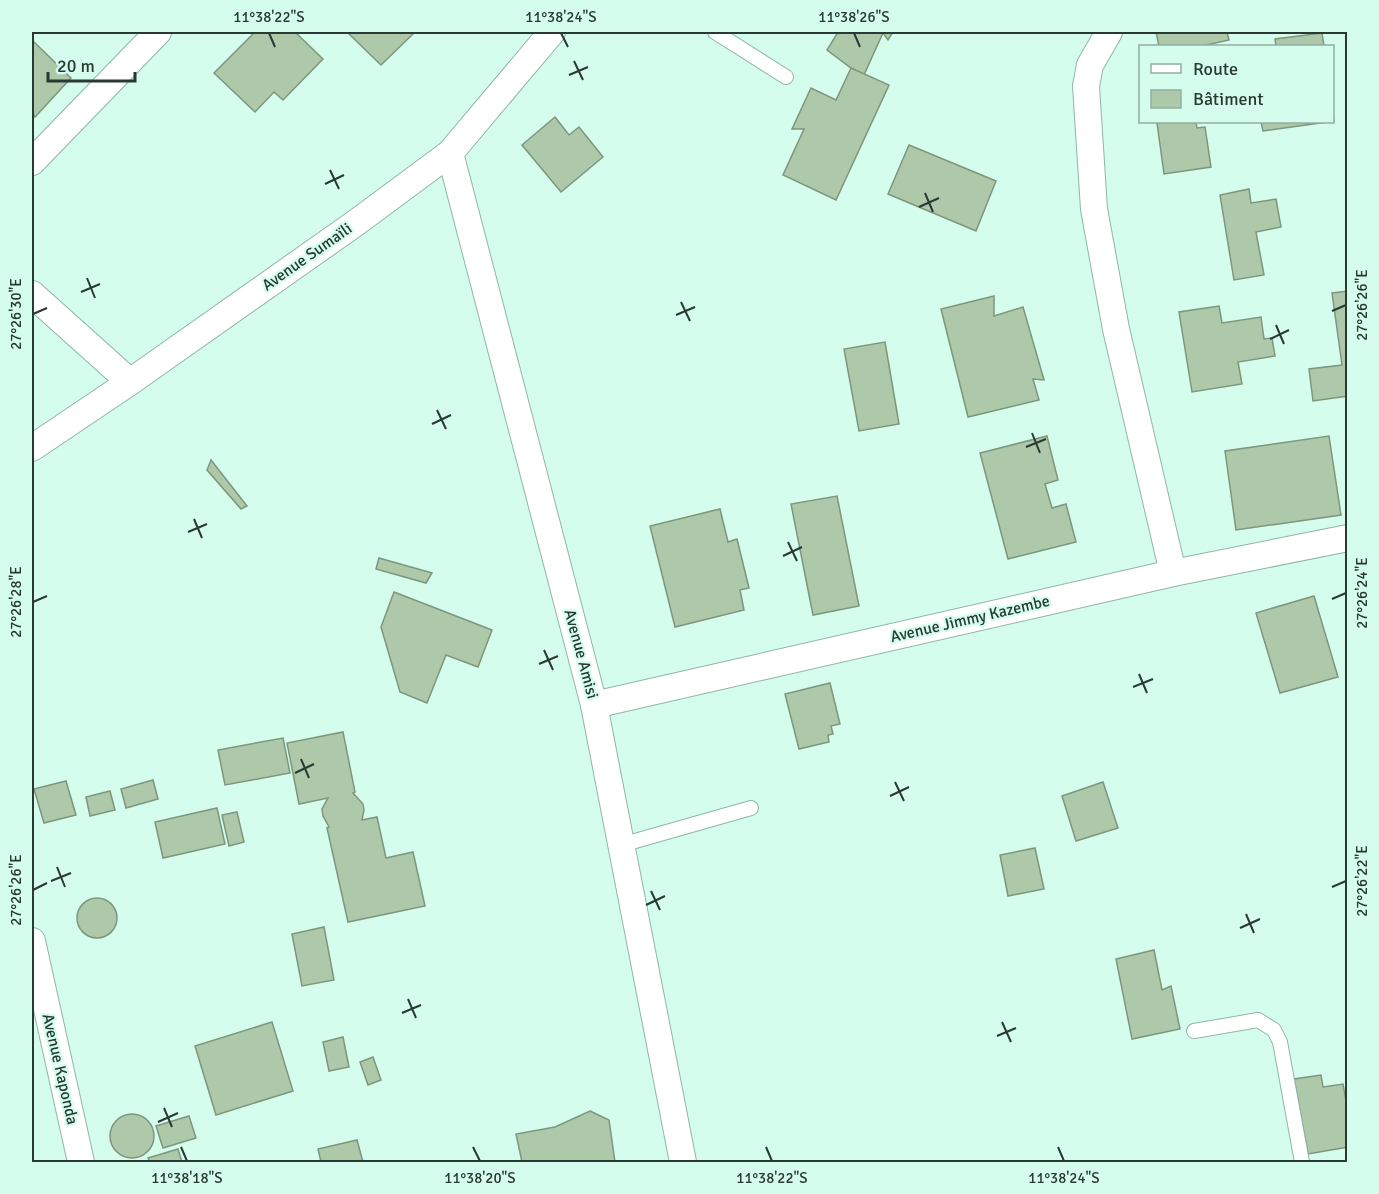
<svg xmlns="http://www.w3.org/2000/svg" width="1379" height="1194" viewBox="0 0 1379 1194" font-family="Signika,sans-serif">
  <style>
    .building { fill: #adc9aa; stroke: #7e967c; stroke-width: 1.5 }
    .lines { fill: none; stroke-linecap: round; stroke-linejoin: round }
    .lane-casing { stroke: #8fb6a7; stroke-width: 16 }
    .street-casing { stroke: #8fb6a7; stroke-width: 28 }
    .lane { stroke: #fff; stroke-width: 14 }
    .street { stroke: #fff; stroke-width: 26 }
    .ticks { fill: none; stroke: #293933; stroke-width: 2 }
    .labels { text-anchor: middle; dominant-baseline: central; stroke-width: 4.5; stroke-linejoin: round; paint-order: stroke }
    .street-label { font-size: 16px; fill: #293933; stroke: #d4fded }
    .neatline { fill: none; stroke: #293933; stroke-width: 2 }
    .ticks-label { font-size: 15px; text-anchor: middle; fill: #293933 }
  </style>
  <rect width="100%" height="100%" fill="#d4fded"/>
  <g class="building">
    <polygon points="255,32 295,32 323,59 283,100 274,92 255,112 214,73"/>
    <polygon points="347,32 415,32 381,65"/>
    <polygon points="838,32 893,32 888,40 883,33 863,77 827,50"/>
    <polygon points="1156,32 1227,32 1229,40 1202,46 1159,46"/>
    <polygon points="1322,33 1324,46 1276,46 1275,39"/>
    <polygon points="32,40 71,78 35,117 32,113"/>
    <polygon points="851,68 889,85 836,200 783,175 804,129 792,129 811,88 836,100"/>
    <polygon points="1332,109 1334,121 1263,131 1261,122 1332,122"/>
    <polygon points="555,117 569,135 579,127 603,157 561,192 522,145"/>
    <polygon points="1164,122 1196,122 1197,128 1205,127 1211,167 1164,174 1157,123"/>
    <polygon points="909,145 996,181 976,231 888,194"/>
    <polygon points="1249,189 1251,203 1276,199 1281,227 1256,232 1264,275 1234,280 1220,195"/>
    <polygon points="1348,291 1348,396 1313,401 1309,369 1342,365 1332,293"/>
    <polygon points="994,296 994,316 1023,307 1044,380 1033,379 1039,400 968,417 941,309"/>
    <polygon points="1219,306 1222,323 1261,317 1264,339 1272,338 1275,356 1238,362 1242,384 1192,392 1179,312"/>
    <polygon points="885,342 899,424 859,431 844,349"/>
    <polygon points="1047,436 1058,480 1045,484 1052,508 1066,504 1076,542 1008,559 980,453"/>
    <polygon points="1329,436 1341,515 1236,530 1225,451"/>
    <polygon points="211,460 247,506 241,509 207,470"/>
    <polygon points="837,496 859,606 813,615 791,504"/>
    <polygon points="720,509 728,542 737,539 749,588 740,590 744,610 675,627 650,526"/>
    <polygon points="379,558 432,573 426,583 376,569"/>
    <polygon points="394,592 492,630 478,667 446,655 427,703 400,692 381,627"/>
    <polygon points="1314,596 1338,677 1280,693 1256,613"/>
    <polygon points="830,683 840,724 831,726 833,734 828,735 829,742 799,749 785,694"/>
    <polygon points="343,732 355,792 353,793 363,804 364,810 362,820 377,817 386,858 413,852 425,906 348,922 327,828 329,827 323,816 322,809 328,798 299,804 287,743"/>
    <polygon points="283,738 290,773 225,785 218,750"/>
    <polygon points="153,780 158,799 126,808 121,789"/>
    <polygon points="66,781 76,815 44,823 34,789"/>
    <polygon points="1103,782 1118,828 1076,841 1062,796"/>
    <polygon points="110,791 115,810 90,816 86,797"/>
    <polygon points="217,808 225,844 163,858 155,822"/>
    <polygon points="237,812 244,842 229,846 222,815"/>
    <polygon points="1035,848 1044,889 1008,896 1000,855"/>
    <circle cx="97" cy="918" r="20"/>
    <polygon points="324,927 334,980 302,986 292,934"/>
    <polygon points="1154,950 1162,990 1171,986 1180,1029 1132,1039 1116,959"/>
    <polygon points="272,1022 293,1091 216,1115 195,1046"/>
    <polygon points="343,1037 349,1067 329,1071 323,1042"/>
    <polygon points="373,1057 381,1080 368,1085 360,1062"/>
    <polygon points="1321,1075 1323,1087 1343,1084 1348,1111 1348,1147 1308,1154 1294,1079"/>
    <polygon points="590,1111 609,1120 615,1162 522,1162 516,1134 555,1127"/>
    <circle cx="132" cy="1136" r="22"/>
    <polygon points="189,1116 196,1138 163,1148 156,1126"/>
    <polygon points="357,1140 363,1162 321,1162 318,1149"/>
    <polygon points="178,1149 182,1162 150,1162 148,1158"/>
  </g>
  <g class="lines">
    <defs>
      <g id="lane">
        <polyline points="715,32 786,77"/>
        <polyline points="621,845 751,808"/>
        <polyline points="1194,1031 1258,1020 1274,1030 1280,1042 1302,1162"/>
      </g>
      <g id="street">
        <polyline points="1109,32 1090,65 1086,86 1094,209 1116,329 1173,573"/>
        <polyline points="450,153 594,705 683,1162"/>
        <polyline points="32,162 158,32"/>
        <polyline points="32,294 130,382"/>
        <polyline points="32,448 130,382 357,222 450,153 552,32"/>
        <polyline points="594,705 1173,573 1348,538"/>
        <polyline points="32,941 81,1162"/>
      </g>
    </defs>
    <use href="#lane" class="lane-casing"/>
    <use href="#street" class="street-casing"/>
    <use href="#lane" class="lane"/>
    <use href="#street" class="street"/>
  </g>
  <path class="ticks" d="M269,33L275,47M561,33L568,47M854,33L860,47M574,61L583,80M569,75L588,67M330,170L339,189M325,184L344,175M925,193L933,212M919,207L939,198M87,278L95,298M81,292L100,284M681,302L690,321M1332,311L1346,305M33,314L47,308M676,315L695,307M1276,325L1284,344M1270,339L1289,330M437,410L446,429M432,424L451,415M1032,433L1040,453M1026,447L1046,439M194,519L202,538M188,532L207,524M788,542L797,561M783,556L802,547M1332,599L1346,593M33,602L47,596M544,650L553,670M539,664L558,656M1139,674L1147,693M1133,687L1153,679M301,759L309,778M295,773L314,764M895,782L904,801M890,796L909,787M57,867L65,887M51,881L71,873M1332,887L1346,881M33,890L47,883M651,891L660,910M646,905L665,896M1246,914L1254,933M1240,928L1260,919M408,999L416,1018M402,1013L421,1005M1002,1022L1011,1042M997,1036L1016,1028M164,1108L172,1127M158,1122L178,1113M181,1147L187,1161M473,1147L480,1161M766,1147L772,1161M1058,1147L1064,1161"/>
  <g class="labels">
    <g class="street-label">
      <text transform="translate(307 257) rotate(-35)">Avenue Sumaïli</text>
      <text transform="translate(970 619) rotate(-13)">Avenue Jimmy Kazembe</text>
      <text transform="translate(581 654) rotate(75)">Avenue Amisi</text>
      <text transform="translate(60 1069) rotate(77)">Avenue Kaponda</text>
    </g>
  </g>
  <rect width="1379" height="1194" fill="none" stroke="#d4fded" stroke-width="66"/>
  <rect x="1139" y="45" width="195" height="78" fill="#d4fded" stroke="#90afa3" stroke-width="1.5"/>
  <rect x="1151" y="64" width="30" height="9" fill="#ffffff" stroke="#90afa3" stroke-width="1.5"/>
  <text x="1193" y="75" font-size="18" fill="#293933">Route</text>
  <rect x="1151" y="90" width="30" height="18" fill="#adc9aa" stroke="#90afa3" stroke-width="1.5"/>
  <text x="1193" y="105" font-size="18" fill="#293933">Bâtiment</text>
  <path d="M48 72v9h87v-9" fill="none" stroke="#293933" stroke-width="3"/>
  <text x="57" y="72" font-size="18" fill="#293933" stroke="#d4fded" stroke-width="4.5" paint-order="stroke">20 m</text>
  <rect x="33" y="33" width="1313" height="1128" class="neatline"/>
  <g class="ticks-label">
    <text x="269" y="22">11°38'22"S</text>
    <text x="561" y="22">11°38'24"S</text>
    <text x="854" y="22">11°38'26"S</text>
    <text transform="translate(1362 305) rotate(-90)" y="5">27°26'26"E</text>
    <text transform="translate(16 314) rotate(-90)" y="5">27°26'30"E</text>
    <text transform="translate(1362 593) rotate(-90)" y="5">27°26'24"E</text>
    <text transform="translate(16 602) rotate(-90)" y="5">27°26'28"E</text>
    <text transform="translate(1362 881) rotate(-90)" y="5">27°26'22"E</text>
    <text transform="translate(16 890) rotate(-90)" y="5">27°26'26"E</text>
    <text x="187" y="1183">11°38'18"S</text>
    <text x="480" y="1183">11°38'20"S</text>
    <text x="772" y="1183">11°38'22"S</text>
    <text x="1064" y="1183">11°38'24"S</text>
  </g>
</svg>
